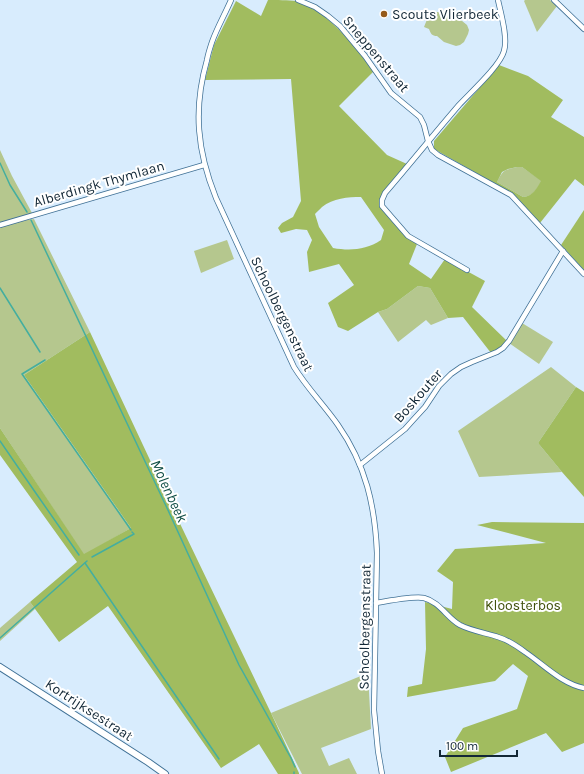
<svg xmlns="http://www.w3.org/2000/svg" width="584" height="774" viewBox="0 0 584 774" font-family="Karla,sans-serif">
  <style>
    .green { fill: #b5c78e }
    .forest { fill: #a1bc5f; fill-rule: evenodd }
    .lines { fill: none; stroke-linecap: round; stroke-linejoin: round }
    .stream { stroke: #44ae9f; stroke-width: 1.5 }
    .street-casing { stroke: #407196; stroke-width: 6 }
    .secondary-casing { stroke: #407196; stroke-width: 8 }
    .street { stroke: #fff; stroke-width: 4.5 }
    .secondary { stroke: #fff; stroke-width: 6 }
    .poi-dot { fill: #955a1a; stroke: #fff; stroke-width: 1.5 }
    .labels { text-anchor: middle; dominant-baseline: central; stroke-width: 4; stroke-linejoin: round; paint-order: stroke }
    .poi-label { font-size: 14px; fill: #122736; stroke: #fff; text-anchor: start }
    .street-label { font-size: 14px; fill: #122736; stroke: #fff }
    .park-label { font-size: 14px; fill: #40500b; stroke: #fff }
    .water-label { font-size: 15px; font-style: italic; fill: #104e46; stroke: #fff }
  </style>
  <rect width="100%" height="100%" fill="#d8ecfd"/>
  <g class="green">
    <polygon points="525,0 550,0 557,6 537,32 524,1"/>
    <path d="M430,12H439L446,15L456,16L467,25L469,30L468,34L464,42L460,45L456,46L444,42L437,36C432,36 431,34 429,29L424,27Z"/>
    <polygon points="0,150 12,176 32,213 0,223"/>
    <path d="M517,167H522L542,181C537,188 533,197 523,197L497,182C503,170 504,170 517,167Z"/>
    <polygon points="34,219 90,332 24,375 131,528 84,555 0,428 0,227 21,221"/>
    <polygon points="227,240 234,259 201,273 194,251"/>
    <polygon points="418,286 430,288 448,318 431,325 426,320 398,342 378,312 387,309"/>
    <polygon points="522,323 553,342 539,364 509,343"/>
    <polygon points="551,367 576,387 538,443 562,472 479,477 458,431"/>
    <polygon points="30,602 35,609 0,641 0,628"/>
    <polygon points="368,673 371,729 321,748 329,766 349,758 357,774 302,774 271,713"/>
  </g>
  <g class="forest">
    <path d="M268,0C276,0 289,0 296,1C328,10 354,46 374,71L339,106L387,155L407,164L382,195L379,205L406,237L417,244L409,264L431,279L445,259L485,281L472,307L507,341L502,346L491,353L463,317L448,318L430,288L418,286L387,309L378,312L348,331L338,327L328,303L354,285L339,264L309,272L307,252L312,240L307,230L296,229L281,233L278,228L282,223L293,217L301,201L291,79L205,80L214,45L236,1L261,16ZM361,197L384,230L381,240C366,250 350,251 333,248L319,227L315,214C317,212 320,209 322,207C333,198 348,197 361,197Z"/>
    <path d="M499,65L528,76L563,100L551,117L584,137V186L575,179L540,223L513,194L434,149V141ZM517,167H522L541,181C537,188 532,197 523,197L497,182L502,172L508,169Z"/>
    <polygon points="584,210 584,270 561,245"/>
    <polygon points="90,332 172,507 271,713 299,773 299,774 278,774 259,744 221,768 108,606 59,642 30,602 77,562 0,455 0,428 84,554 131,528 24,375"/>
    <polygon points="576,387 584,392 584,497 562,472 538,443"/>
    <polygon points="492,522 584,523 584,743 562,752 546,733 451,772 445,757 463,728 517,709 528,676 513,664 495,681 407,697 408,687 422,684 426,649 425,602 452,609 453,582 437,571 455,549 546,543 477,525"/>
  </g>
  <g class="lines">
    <g class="stream">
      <polyline points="0,163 10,185 27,212"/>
      <polyline points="31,220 167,508 239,665 291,758 295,767"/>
      <polyline points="0,288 40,352"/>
      <polyline points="45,360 22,374 131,530"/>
      <polyline points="0,441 33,489 79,555"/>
      <polyline points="92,557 134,534 132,532"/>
      <polyline points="85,563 219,759"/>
      <polyline points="0,638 87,561"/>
      <polyline points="294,772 294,774"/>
    </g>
    <defs>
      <g id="street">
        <path d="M231,0C225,14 217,28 212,42C210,48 208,54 207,60C193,109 197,151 216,198L294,367C307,388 324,405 338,425C366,465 375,506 377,553L374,710L378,751L382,774"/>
        <polyline points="298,0 315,7 328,16 340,26 365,56 391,93 420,117 424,125 428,141 432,150 438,155 511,195 584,274"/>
        <polyline points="554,0 584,29"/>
        <polyline points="0,225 204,165"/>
        <path d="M467,270L408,236L382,206V200L385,193C410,164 434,134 459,105C471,92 500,66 504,51C508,38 501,14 498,0"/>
        <polyline points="360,465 405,429 414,419 425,407 439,386 451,374 461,367 472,362 497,352 503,348 509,341 563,251"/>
        <path d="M376,603C387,601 415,596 424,598C440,602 447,618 460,625C472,631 486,633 498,637C508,640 517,646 525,652C543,664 562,684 584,688"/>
      </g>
      <polyline id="secondary" points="0,667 148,762 165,774"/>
    </defs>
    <use href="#street" class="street-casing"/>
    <use href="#secondary" class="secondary-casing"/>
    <use href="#street" class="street"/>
    <use href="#secondary" class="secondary"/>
  </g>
  <circle class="poi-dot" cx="384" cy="14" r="4"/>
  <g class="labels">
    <g class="poi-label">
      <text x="392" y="14">Scouts Vlierbeek</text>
    </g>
    <g class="street-label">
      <text transform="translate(376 54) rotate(50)">Sneppenstraat</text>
      <text transform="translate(99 184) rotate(-16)">Alberdingk Thymlaan</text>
      <text transform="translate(282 314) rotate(64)">Schoolbergenstraat</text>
      <text transform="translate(418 396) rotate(-49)">Boskouter</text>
      <text transform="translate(365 627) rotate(-89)">Schoolbergenstraat</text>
      <text transform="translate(89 710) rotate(33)">Kortrijksestraat</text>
    </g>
    <g class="park-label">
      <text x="523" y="605">Kloosterbos</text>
    </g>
    <g class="water-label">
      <text transform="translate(169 491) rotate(65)">Molenbeek</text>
    </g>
  </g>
  <path d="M440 750v6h77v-6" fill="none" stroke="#122736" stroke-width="2"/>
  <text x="446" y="750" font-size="12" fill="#122736" stroke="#ffffff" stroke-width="3" paint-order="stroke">100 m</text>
</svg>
